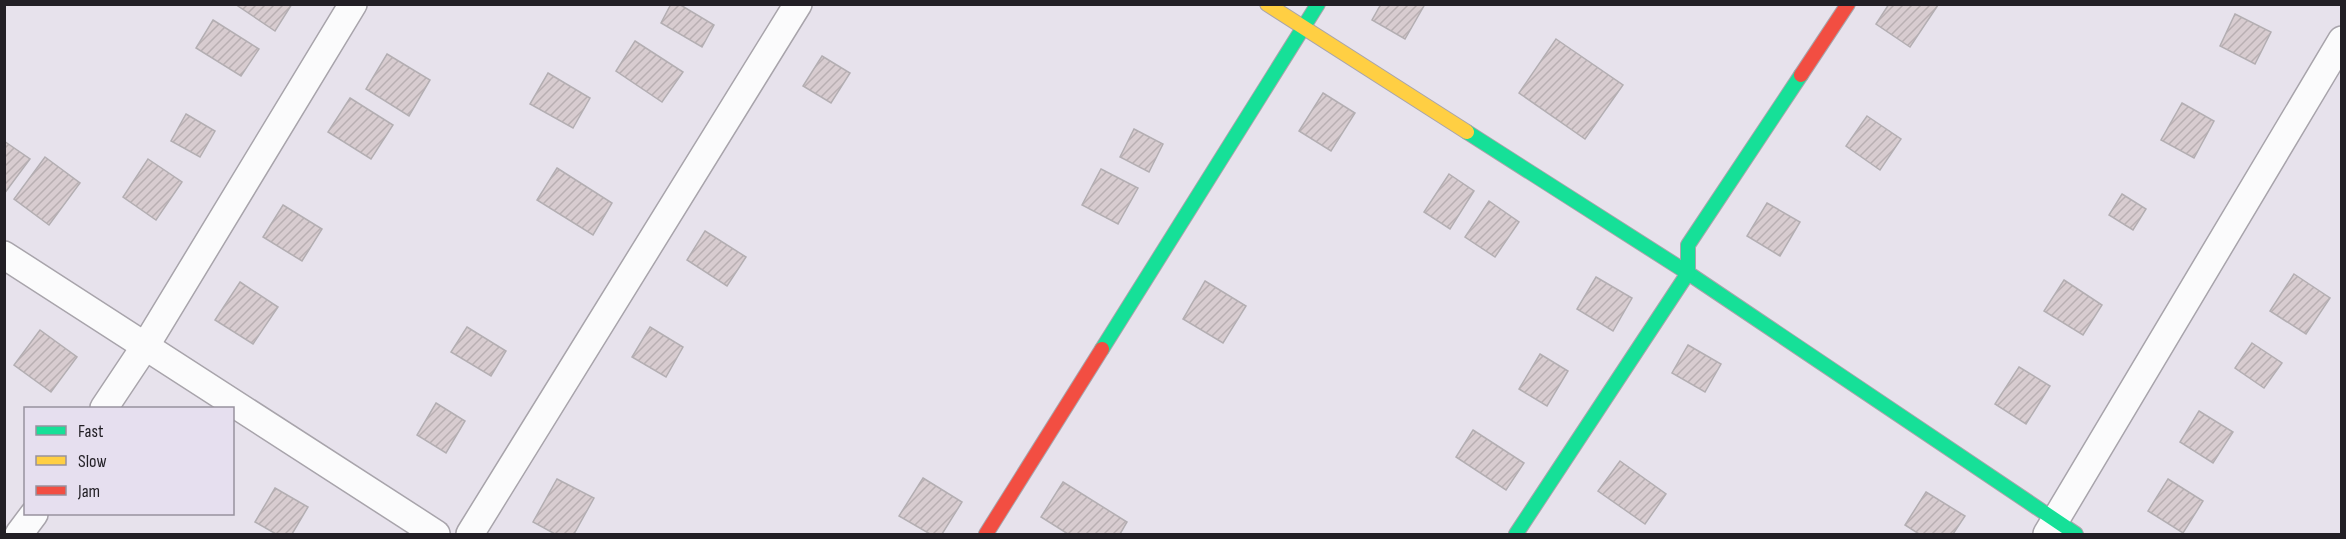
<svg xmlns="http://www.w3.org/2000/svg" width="2346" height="539" viewBox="0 0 2346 539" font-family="'Sofia Sans Condensed',sans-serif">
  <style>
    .building { fill: url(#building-hatch); stroke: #b3aeb2; stroke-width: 1.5 }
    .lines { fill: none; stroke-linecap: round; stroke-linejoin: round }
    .street-casing { stroke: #a8a4ab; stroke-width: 30 }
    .fast-casing { stroke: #a8a4ab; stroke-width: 16 }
    .slow-casing { stroke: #a8a4ab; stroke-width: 16 }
    .jam-casing { stroke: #a8a4ab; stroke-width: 16 }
    .street { stroke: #fbfbfc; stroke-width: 27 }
    .fast { stroke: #16e098; stroke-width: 14 }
    .slow { stroke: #ffcf43; stroke-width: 14 }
    .jam { stroke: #f24e42; stroke-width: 14 }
  </style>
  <defs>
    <pattern id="building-hatch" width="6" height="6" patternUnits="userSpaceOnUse" patternTransform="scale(1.5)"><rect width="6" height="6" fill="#d8ccd0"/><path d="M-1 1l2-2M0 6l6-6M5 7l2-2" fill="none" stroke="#b9afb2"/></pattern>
  </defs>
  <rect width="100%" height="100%" fill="#e7e2ec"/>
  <g class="building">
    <polygon points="235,4 292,4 275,31"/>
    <polygon points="671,4 679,4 714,25 702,47 661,23"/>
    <polygon points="1381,4 1425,4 1405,39 1372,20"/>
    <polygon points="1889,4 1937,4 1938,5 1910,47 1876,24"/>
    <polygon points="2235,14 2271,32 2255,64 2220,46"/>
    <polygon points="213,20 259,49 241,76 196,48"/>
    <polygon points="1556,39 1623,85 1585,139 1519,93"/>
    <polygon points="635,41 683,72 662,102 616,71"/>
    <polygon points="387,54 430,80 409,116 366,89"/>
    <polygon points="822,56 850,73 831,103 803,86"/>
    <polygon points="548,73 590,98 573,128 530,104"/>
    <polygon points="1323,93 1355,113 1331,151 1299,131"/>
    <polygon points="350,98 393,125 371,159 328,132"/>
    <polygon points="2182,103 2214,121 2194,158 2161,140"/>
    <polygon points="186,114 215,131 200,157 171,141"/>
    <polygon points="1867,116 1901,139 1880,170 1846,146"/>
    <polygon points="1134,129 1163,144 1149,172 1120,157"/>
    <polygon points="4,141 30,159 4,194"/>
    <polygon points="45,157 80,183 49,225 14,199"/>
    <polygon points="148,159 182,182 156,220 123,197"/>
    <polygon points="557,168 612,203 593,235 537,200"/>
    <polygon points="1101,169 1138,188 1118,224 1082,205"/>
    <polygon points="1449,174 1474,191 1450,229 1424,212"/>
    <polygon points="2122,194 2146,209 2133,230 2109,215"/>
    <polygon points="1489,201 1519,222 1495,257 1465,237"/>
    <polygon points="1767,203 1800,222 1780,256 1747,236"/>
    <polygon points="283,205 322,229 302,261 263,237"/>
    <polygon points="705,231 746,257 727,286 687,260"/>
    <polygon points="2294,274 2330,298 2306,334 2270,311"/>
    <polygon points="1596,277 1632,298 1613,331 1577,309"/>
    <polygon points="2064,280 2102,305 2083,335 2044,311"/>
    <polygon points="1205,281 1246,306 1223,343 1183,319"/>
    <polygon points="240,282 278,307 253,344 215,320"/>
    <polygon points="467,327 506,351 491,376 451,352"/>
    <polygon points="650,327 683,347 666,377 632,357"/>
    <polygon points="40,330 77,357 51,392 14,365"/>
    <polygon points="2252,343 2282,363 2264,388 2235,368"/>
    <polygon points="1688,345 1721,364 1705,392 1672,373"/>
    <polygon points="1540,354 1568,371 1547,406 1519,389"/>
    <polygon points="2019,367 2050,386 2026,424 1995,404"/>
    <polygon points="436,403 465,421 446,453 417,435"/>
    <polygon points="2199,411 2233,432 2213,463 2180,442"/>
    <polygon points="1473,430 1524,463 1506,490 1456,457"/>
    <polygon points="1620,461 1666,494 1645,524 1598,491"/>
    <polygon points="923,478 962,502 942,534 930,534 899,516"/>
    <polygon points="557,479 594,498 574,534 555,534 533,522"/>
    <polygon points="2168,479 2203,501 2183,533 2148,511"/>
    <polygon points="1063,482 1127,522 1120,534 1068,534 1041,517"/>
    <polygon points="275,488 308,507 292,534 276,534 255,522"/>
    <polygon points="1926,492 1965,516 1953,534 1919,534 1905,525"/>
  </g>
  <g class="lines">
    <defs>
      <g id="street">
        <polyline points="4,255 436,534"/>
        <polyline points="104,408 146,345 353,4"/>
        <polyline points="19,534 34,514"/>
        <polyline points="470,534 798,4"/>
        <polyline points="2047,534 2342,40"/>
      </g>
      <g id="fast">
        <polyline points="1467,132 1688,273 2076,534"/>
        <polyline points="1102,349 1318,4"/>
        <polyline points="1516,534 1688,273 1688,245 1801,75"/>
      </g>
      <polyline id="slow" points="1267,4 1467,132"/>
      <g id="jam">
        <polyline points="1801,75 1848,4"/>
        <polyline points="986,534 1102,349"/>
      </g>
    </defs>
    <use href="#street" class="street-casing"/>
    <use href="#fast" class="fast-casing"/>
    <use href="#slow" class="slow-casing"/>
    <use href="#jam" class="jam-casing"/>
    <use href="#street" class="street"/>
    <use href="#fast" class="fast"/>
    <use href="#slow" class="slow"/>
    <use href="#jam" class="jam"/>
  </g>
  <rect width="2346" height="539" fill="none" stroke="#221f25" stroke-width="12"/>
  <rect x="24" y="407" width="210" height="108" fill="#e6dfef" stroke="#98929e" stroke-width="1.5"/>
  <rect x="36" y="426" width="30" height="9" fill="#16e098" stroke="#98929e" stroke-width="1.5"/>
  <text x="78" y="437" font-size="18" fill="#221f25">Fast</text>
  <rect x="36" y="456" width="30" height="9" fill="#ffcf43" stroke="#98929e" stroke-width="1.5"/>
  <text x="78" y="467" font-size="18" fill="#221f25">Slow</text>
  <rect x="36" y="486" width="30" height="9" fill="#f24e42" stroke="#98929e" stroke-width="1.5"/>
  <text x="78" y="497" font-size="18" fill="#221f25">Jam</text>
</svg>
